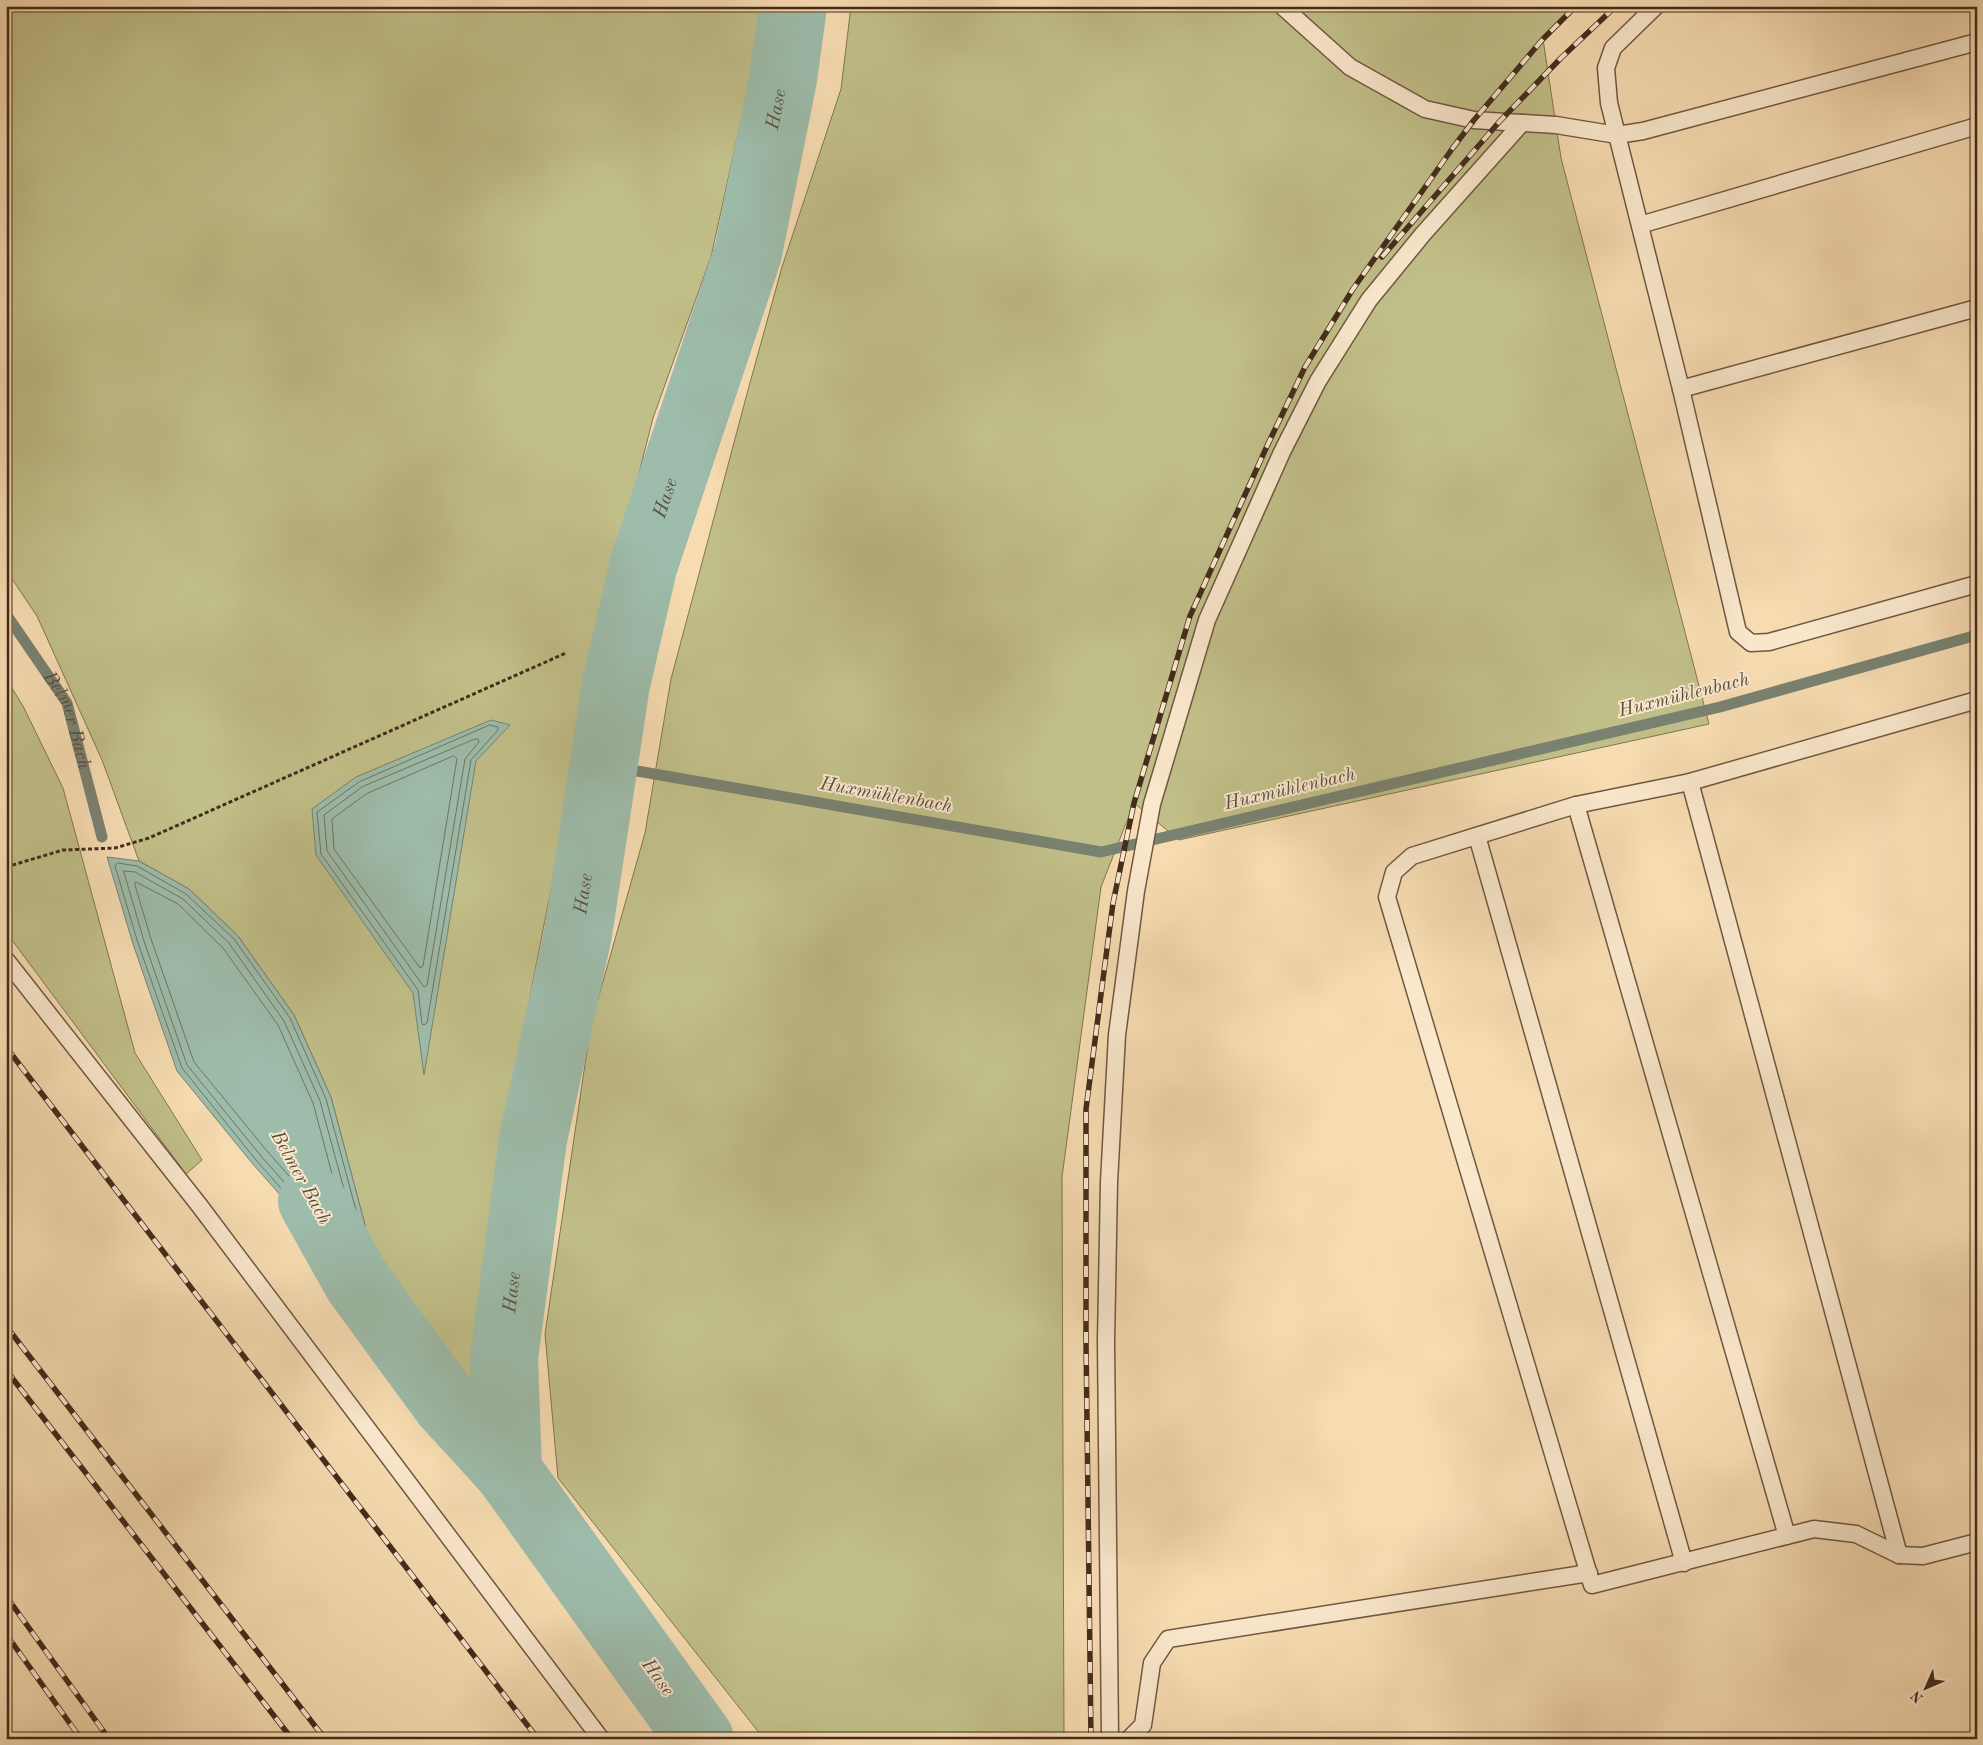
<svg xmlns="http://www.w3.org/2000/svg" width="1983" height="1745" viewBox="0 0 1983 1745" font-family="'Old Standard TT',serif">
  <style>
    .green { fill: #c1bf89; stroke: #827552 }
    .water { fill: #9dbcab; stroke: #798271 }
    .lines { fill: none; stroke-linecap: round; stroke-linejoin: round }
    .shore { stroke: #707463; stroke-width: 1 }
    .stream { stroke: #798271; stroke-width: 11 }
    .river { stroke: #9dbcab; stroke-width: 68 }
    .service-casing { stroke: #715741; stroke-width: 19 }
    .path { stroke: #442b1b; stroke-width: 3; stroke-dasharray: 4 2.5; stroke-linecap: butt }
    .service { stroke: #fae8cd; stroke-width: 16 }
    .rail-casing { stroke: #442b1b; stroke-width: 5.5 }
    .rail { stroke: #fae8cd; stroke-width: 4; stroke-dasharray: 11; stroke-linecap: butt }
    .labels { text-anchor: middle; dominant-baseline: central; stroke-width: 4; stroke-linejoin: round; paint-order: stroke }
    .water-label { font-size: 19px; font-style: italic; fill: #5a4f3f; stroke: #fae8cd }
  </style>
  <rect width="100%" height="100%" fill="#f7dcb2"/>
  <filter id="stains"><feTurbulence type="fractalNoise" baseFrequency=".004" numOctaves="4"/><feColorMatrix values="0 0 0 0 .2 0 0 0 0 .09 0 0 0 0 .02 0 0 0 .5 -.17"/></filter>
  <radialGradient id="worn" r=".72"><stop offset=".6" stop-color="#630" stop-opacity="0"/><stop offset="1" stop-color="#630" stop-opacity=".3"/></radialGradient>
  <g class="green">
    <polygon points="6,6 766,6 711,257 653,418 613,576 529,1001 479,1306 471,1403 361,1258 365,1225 331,1097 294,1015 238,936 189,889 139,861 102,760 37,616 6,570"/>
    <polygon points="851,6 1578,6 1543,39 1561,158 1709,724 1179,840 1134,803 1101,887 1062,1177 1064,1739 764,1739 558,1478 545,1334 591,1024 645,833 671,679 748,390 782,267 841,89"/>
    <polygon points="6,678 24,708 63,788 135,1053 202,1160 186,1174 6,932"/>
  </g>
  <g class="water">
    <polygon points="491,720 510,725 476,761 424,1075 413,993 316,855 312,809 356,777"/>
    <polygon points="107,857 139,861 189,889 238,936 294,1015 331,1097 365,1225 358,1283 252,1163 177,1071 133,944"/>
  </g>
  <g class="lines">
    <g class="shore">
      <polygon points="490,725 498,727 498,730 471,760 427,1023 424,1025 422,1024 418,990 321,854 317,812 359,782"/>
      <polygon points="475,739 478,739 479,742 465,759 427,985 424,987 327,851 324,815 362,787"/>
      <polygon points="454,756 457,759 423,966 420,968 334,849 332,819 366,794"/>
      <polygon points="118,863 137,866 186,894 234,939 290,1018 326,1099 360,1225 354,1267 351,1267 256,1160 182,1068 138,943 115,866"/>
      <polygon points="124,871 135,872 183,899 229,943 284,1021 320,1101 354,1226 349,1253 346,1252 261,1156 187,1065 144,941"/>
      <polygon points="136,882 178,904 223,948 278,1025 313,1103 346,1226 344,1236 341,1235 267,1151 194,1062 151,939 135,885"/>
    </g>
    <g class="stream">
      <path id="s1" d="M6,614L67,703L102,837"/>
      <polyline points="603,765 1101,852 1720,707 1977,635"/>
    </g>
    <g class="river">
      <polyline points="312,1201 358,1283 445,1402 508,1471"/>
      <path id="s2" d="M700,1739L508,1471L504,1358L533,1139L578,934L616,684L643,567L748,253L783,79L793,6"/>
    </g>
    <defs>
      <g id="service">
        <polyline points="1282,6 1350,67 1425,109 1474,120 1556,125 1617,135 1643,131 1977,42"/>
        <polyline points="1656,6 1613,48 1606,68 1609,103 1681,389 1738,632 1751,643 1769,642 1977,584"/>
        <polyline points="1640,225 1977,126"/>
        <polyline points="1681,389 1977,308"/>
        <polyline points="1576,805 1690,782"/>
        <polyline points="1477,836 1684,1563"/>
        <polyline points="6,960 199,1205 601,1739"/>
        <polyline points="1787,1536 1576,805 1412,856 1394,872 1387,897 1592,1585 1814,1529 1856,1534 1899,1555 1923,1556 1977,1542"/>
        <polyline points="1899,1555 1690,782 1977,700"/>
        <polyline points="1110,1739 1106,1341 1109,1182 1117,1035 1136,891 1152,804 1207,620 1282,452 1318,381 1369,300 1423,234 1522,123"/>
        <polyline points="1129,1739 1143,1725 1152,1663 1168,1639 1589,1573"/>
      </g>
    </defs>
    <use href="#service" class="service-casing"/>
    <polyline class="path" points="6,867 63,850 115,848 149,838 566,653"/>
    <use href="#service" class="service"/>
    <defs>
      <g id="rail">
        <polyline points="1382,257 1500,121 1561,58 1616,6"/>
        <polyline points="6,1047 538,1739"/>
        <polyline points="6,1326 325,1739"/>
        <polyline points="6,1370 292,1739"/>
        <polyline points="6,1596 109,1739"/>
        <polyline points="6,1634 81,1739"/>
        <polyline points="1091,1739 1086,1341 1086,1109 1113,903 1134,803 1190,616 1268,444 1305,367 1353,289 1452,149 1474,120 1543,39 1576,6"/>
      </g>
    </defs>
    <use href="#rail" class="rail-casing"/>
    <use href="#rail" class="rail"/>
  </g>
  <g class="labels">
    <g class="water-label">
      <text stroke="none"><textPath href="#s2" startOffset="1724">Hase</textPath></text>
      <text stroke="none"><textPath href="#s2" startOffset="1319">Hase</textPath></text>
      <text transform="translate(1684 696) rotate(-14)">Huxmühlenbach</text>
      <text stroke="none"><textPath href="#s1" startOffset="124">Belmer Bach</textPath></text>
      <text transform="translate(1290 790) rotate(-13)">Huxmühlenbach</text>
      <text transform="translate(886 796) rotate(10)">Huxmühlenbach</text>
      <text stroke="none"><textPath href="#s2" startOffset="914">Hase</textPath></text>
      <text transform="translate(300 1178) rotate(61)">Belmer Bach</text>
      <text stroke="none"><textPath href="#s2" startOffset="509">Hase</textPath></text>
      <text transform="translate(657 1678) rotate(54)">Hase</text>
    </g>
  </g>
  <rect width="1983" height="1745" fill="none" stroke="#f7dcb2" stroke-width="25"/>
  <rect x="8" y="8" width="1968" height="1730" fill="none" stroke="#442b1b" stroke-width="2.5"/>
  <rect x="12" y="12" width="1958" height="1720" fill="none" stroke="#442b1b"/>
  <g transform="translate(1926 1688) rotate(225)" stroke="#fae8cd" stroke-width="4" paint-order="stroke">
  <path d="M0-4L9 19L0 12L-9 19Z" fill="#442b1b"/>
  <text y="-8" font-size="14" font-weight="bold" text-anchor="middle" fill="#442b1b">N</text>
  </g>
  <rect width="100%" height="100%" filter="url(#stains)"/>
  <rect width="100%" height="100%" fill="url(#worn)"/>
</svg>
